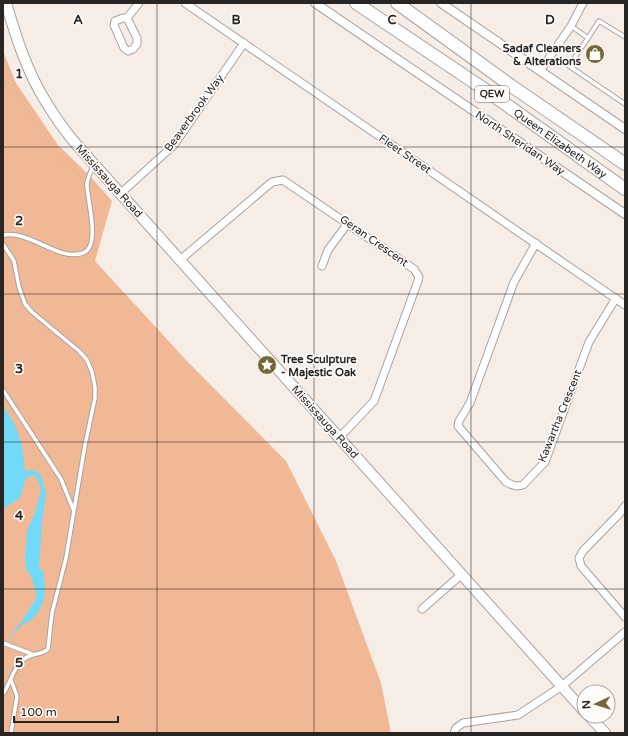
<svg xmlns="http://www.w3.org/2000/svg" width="628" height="736" viewBox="0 0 628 736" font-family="'Varela Round',sans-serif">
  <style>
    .green { fill: #f1b895 }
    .water { fill: #71daf9 }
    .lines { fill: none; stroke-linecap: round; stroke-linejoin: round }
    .service-casing { stroke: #aba29d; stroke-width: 5.5 }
    .minor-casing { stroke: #aba29d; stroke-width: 9 }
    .tertiary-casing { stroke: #aba29d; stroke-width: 10 }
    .secondary-casing { stroke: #aba29d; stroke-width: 12 }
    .motorway-casing { stroke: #aba29d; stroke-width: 14 }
    .path { stroke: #b2aba6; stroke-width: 1; stroke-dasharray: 1 3; stroke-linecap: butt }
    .service { stroke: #fff; stroke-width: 3.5 }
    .minor { stroke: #fff; stroke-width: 7 }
    .tertiary { stroke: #fff; stroke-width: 8 }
    .secondary { stroke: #fff; stroke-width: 10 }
    .motorway { stroke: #fff; stroke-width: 12 }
    .grid { fill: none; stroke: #282523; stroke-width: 1; stroke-opacity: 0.55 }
    .labels { text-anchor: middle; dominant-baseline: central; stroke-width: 3.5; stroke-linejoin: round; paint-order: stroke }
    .shield { fill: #fffbf9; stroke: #686563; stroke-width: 1 }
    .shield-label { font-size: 10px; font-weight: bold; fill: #282523 }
    .poi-label { font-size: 11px; font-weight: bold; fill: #282523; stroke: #fffbf9; text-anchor: end }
    .street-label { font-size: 11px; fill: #282523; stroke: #fffbf9 }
    .grid-label { font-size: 13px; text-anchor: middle; font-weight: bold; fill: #282523; stroke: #fffbf9; stroke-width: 3.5; stroke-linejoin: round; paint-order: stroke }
  </style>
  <rect width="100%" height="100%" fill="#f6ede7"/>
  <polygon class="green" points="3,51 16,83 58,145 90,176 112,201 95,261 186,360 286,461 336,561 381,683 391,733 3,733"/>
  <path class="water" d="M3,406L14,423L22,445L25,471L33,470L41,475L46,494L42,522L39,568L44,572C44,581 46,594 43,602C40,609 33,623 24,623L7,641L22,621L37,597L32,578L26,569L25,558L27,531L35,513L41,491L37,478L33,475L26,478L20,498L3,509Z"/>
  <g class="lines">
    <defs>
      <g id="service">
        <polyline points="571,26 588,38 569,66 625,104"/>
        <polyline points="588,38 599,21 625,37"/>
        <path d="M3,235C30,230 59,262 83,253C102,246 86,197 87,183C87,180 92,169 93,165"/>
        <path d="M3,244L14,261L19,287L25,304L32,312L79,351L87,360L92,372L95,387V398L85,445L66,558L52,613L48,649C41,656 32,652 23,660C12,669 11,683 3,694"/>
        <polyline points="3,390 61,479 73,509"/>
        <polyline points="3,643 32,654"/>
        <polyline points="11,733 17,696 11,680"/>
      </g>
      <g id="minor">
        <polyline points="185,3 625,305"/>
        <polygon points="123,18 127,18 137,38 137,44 133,49 128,51 124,48 114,25 115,21"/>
        <polyline points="127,18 139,3"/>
        <polyline points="540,71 571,26 583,3"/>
        <polyline points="120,194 174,145 244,43"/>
        <path d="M536,243L514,282L470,403L459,421L458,426L506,482C512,485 516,487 523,485L545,462L589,342L616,298"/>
        <polyline points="180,260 272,182 283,180 414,269 419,277 418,281 374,401 339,438"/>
        <polyline points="322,266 328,250 348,223"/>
        <polyline points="625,506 620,513 583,551 579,558 581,566 625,617"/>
        <polyline points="422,609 462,574"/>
        <polyline points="454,733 456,728 463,723 518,715 562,686 625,632"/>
      </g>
      <g id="tertiary">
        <polyline points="315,3 625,214"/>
        <polyline points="441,3 625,129"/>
      </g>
      <g id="secondary">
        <path d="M6,3C16,37 27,72 46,102C55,117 65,131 76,144L584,711"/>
        <polyline points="589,716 605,733"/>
      </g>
      <g id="motorway">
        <path id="s1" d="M356,3L487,91L625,189"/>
        <polyline points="397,3 510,85 625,164"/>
      </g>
    </defs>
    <use href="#service" class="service-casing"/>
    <use href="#minor" class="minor-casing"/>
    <use href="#tertiary" class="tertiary-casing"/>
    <use href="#secondary" class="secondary-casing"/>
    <use href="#motorway" class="motorway-casing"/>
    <g class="path">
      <polyline points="4,82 10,83 18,94 26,108 47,137 59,156 82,177"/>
      <polyline points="20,708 38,711"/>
    </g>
    <use href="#service" class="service"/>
    <use href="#minor" class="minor"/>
    <use href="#tertiary" class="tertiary"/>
    <use href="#secondary" class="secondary"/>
    <use href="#motorway" class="motorway"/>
  </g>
  <path class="grid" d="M157,3V733M314,3V733M471,3V733M3,147H625M3,294H625M3,442H625M3,589H625"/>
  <defs>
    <symbol id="shop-disc" viewBox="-11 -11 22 22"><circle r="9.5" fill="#746835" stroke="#fffbf9"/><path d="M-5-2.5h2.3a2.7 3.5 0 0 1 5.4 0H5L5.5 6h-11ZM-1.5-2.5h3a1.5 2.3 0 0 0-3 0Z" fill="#fff"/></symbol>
    <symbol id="sight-disc" viewBox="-11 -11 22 22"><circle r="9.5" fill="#746835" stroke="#fffbf9"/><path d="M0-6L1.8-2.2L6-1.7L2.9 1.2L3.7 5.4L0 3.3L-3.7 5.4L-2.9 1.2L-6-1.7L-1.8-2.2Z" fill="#fff"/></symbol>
  </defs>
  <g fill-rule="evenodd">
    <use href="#shop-disc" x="584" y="43" width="22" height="22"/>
    <use href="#sight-disc" x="256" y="354" width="22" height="22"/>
  </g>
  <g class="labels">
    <rect class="shield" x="475" y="86" width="34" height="16" rx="3"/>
    <g class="shield-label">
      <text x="492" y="94">QEW</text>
    </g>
    <g class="poi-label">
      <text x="581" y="48">Sadaf Cleaners<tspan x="581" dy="13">&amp; Alterations</tspan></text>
      <text x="281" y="359" text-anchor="start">Tree Sculpture<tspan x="281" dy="13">- Majestic Oak</tspan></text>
    </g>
    <g class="street-label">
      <text transform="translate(194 113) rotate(-54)">Beaverbrook Way</text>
      <text transform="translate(520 143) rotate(34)">North Sheridan Way</text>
      <text stroke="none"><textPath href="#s1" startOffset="248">Queen Elizabeth Way</textPath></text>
      <text transform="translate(405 154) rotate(34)">Fleet Street</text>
      <text transform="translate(109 181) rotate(48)">Mississauga Road</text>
      <text transform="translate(374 241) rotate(35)">Geran Crescent</text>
      <text transform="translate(560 416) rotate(-68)">Kawartha Crescent</text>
      <text transform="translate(325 422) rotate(48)">Mississauga Road</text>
    </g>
  </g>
  <g class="grid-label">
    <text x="78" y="24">A</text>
    <text x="236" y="24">B</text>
    <text x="392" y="24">C</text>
    <text x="550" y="24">D</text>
    <text x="19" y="78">1</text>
    <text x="19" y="225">2</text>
    <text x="19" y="373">3</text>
    <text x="19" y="520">4</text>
    <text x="19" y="667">5</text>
  </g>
  <rect width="628" height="736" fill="none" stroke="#282523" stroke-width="8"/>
  <g transform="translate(596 704) rotate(266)"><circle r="19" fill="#fffbf9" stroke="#a9a5a3"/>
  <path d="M0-3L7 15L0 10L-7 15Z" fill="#746835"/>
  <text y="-6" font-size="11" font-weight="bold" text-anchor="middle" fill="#282523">N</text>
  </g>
  <path d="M14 716v6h104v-6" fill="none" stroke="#282523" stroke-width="2"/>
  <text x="20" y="716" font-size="12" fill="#282523" stroke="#fffbf9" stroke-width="3" paint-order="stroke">100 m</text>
</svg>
